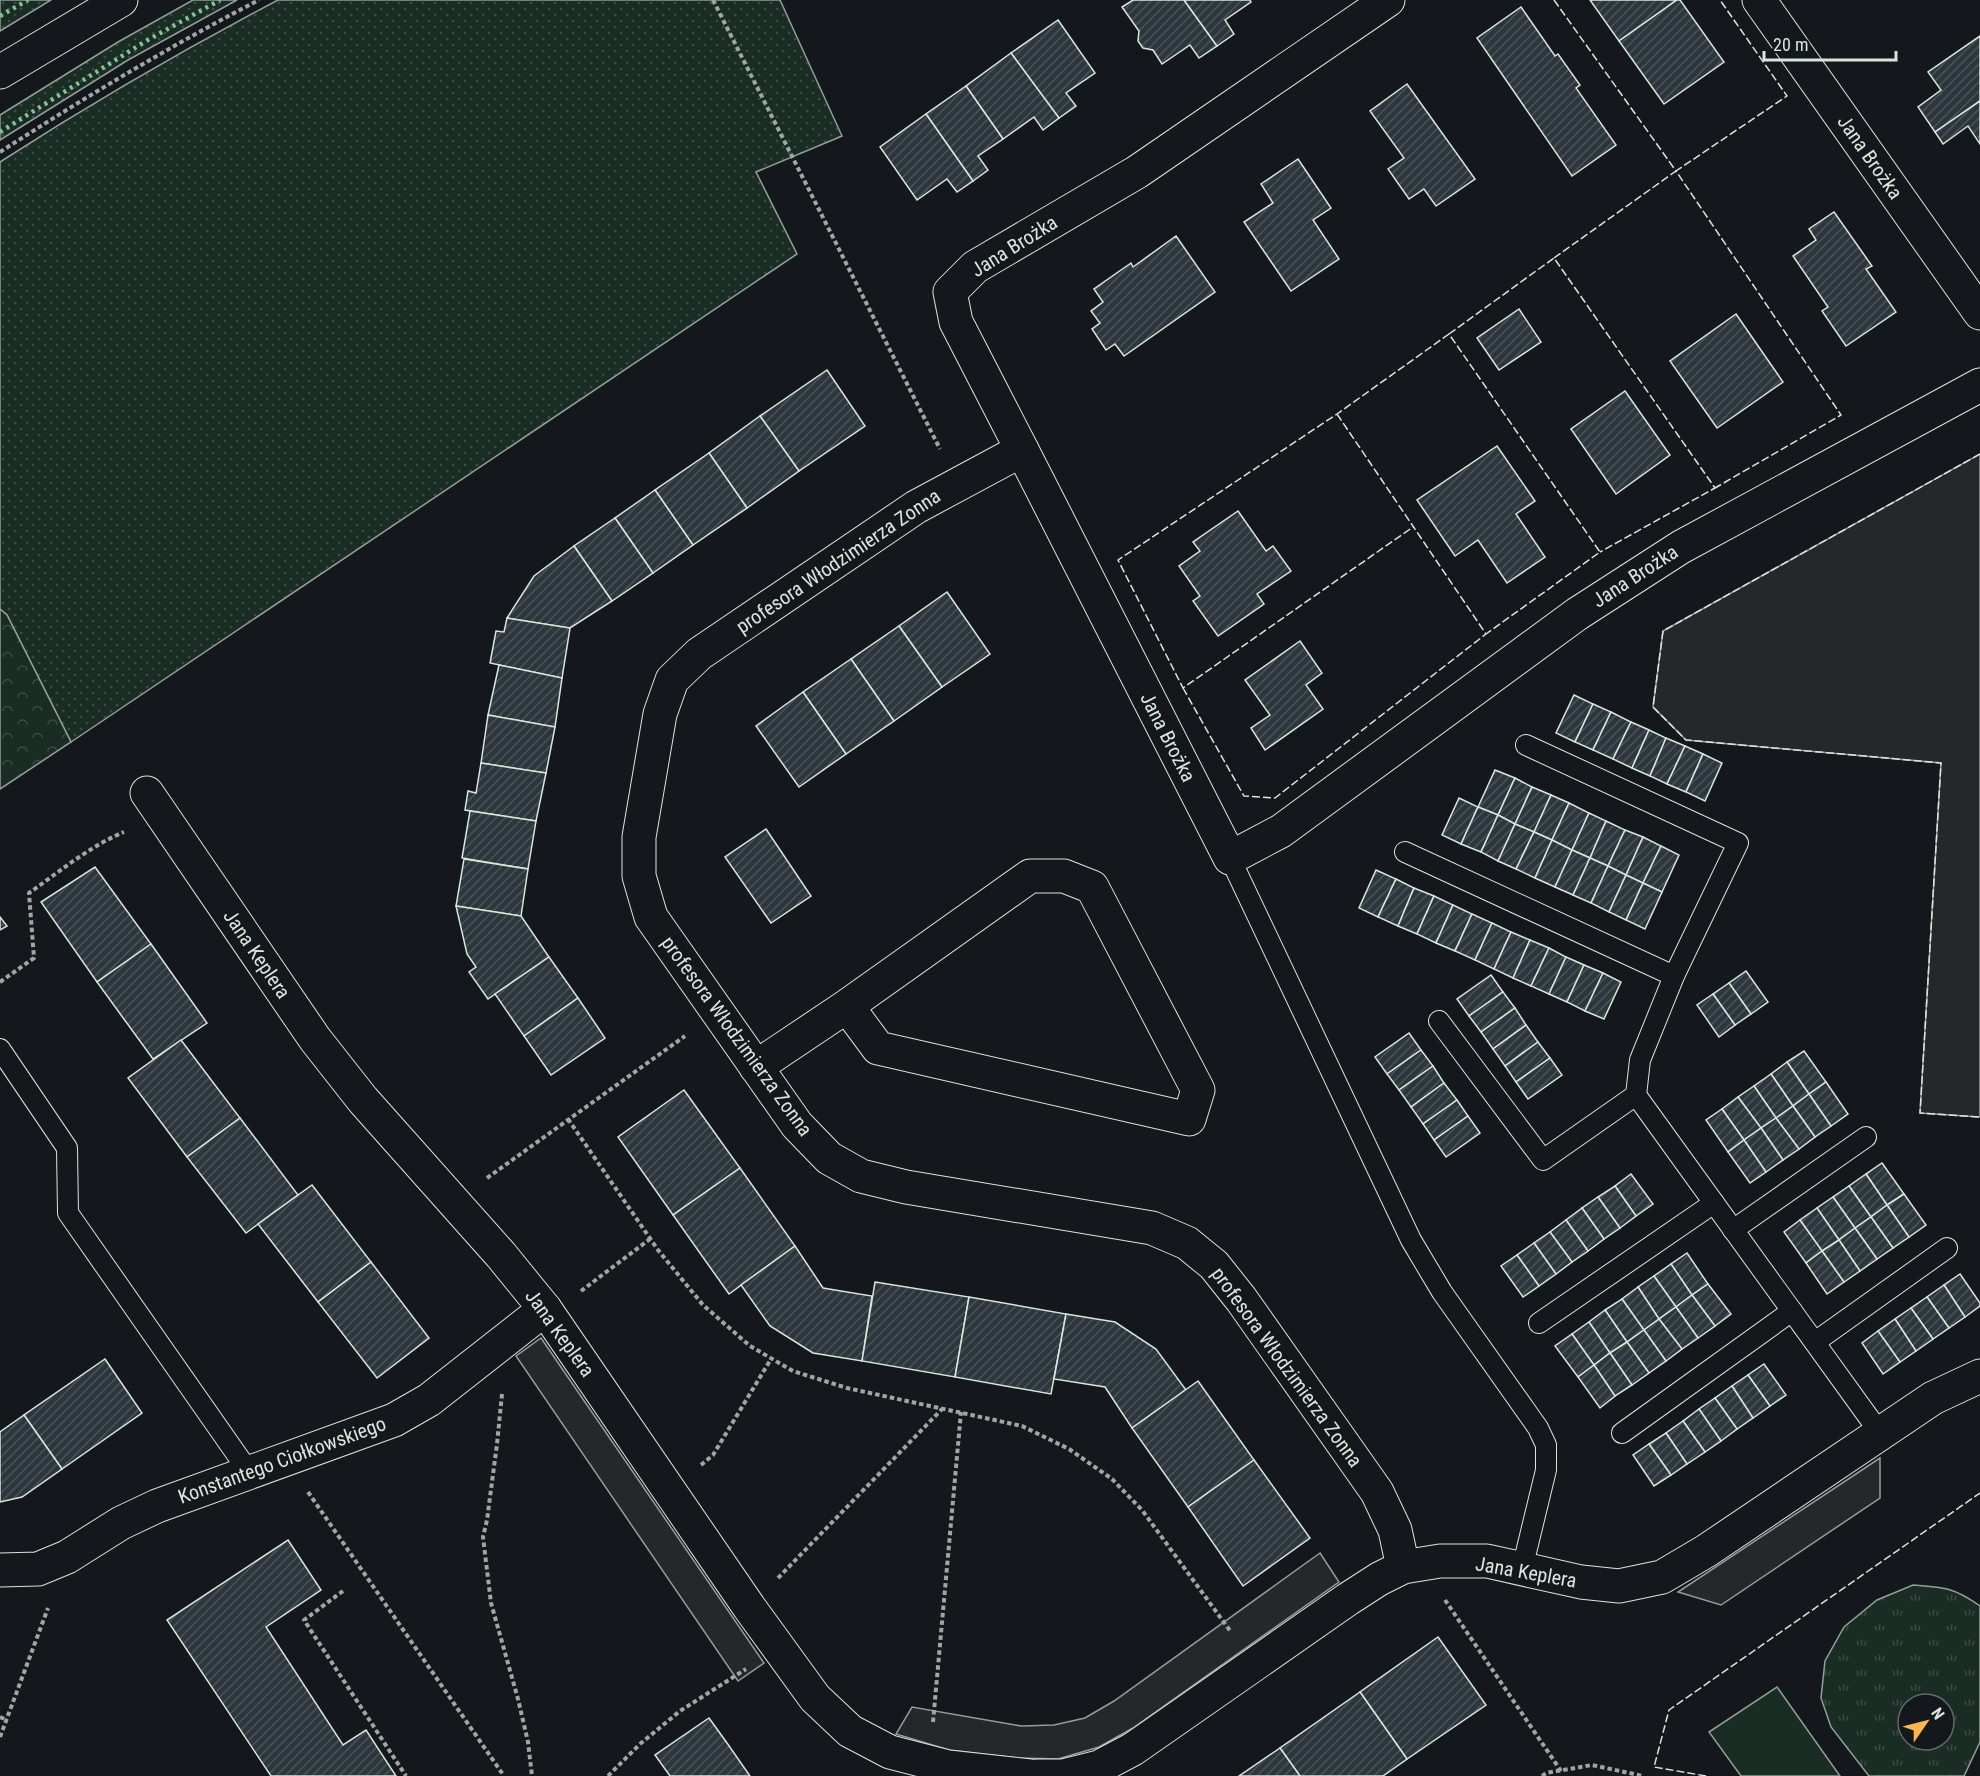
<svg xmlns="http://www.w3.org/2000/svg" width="1980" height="1776" viewBox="0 0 1980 1776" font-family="'Roboto Condensed',sans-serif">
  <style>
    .grass { fill: url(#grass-dots); stroke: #939e99; stroke-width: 1.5 }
    .forest { fill: url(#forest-crowns); stroke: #939e99; stroke-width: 1.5 }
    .park { fill: url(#park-tufts); stroke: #939e99; stroke-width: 1.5; fill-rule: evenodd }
    .pitch { fill: #1a2d24; stroke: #939e99; stroke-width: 1.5 }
    .parking { fill: #24282b; stroke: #939e99; stroke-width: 1.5 }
    .building { fill: url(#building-hatch); stroke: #d8e6dc; stroke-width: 1.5 }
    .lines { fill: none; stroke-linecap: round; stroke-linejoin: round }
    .lane-casing { stroke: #d8e6dc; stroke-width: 22 }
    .street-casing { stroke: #d8e6dc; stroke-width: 35 }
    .secondary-casing { stroke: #d8e6dc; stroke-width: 35 }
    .path { stroke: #9da8a2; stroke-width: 4; stroke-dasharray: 4.5 3; stroke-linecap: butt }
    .lane { stroke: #14181c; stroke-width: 20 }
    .street { stroke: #14181c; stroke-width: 33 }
    .secondary { stroke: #14181c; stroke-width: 33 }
    .hedge { stroke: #8ac095; stroke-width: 4.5; stroke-dasharray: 3 4.5; stroke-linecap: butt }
    .fence { stroke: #d8e6dc; stroke-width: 1.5; stroke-dasharray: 8 3; stroke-linecap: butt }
    .labels { text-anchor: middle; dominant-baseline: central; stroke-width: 4.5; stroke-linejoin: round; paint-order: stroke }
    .street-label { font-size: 20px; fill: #d8e6dc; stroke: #14181c }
  </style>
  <defs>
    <pattern id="grass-dots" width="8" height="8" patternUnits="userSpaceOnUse" patternTransform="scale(1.5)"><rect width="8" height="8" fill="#1a2d24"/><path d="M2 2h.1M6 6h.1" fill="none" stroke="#3b4b43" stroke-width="1.8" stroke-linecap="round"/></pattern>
    <pattern id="forest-crowns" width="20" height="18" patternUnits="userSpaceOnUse" patternTransform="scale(1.5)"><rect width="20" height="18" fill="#1a2d24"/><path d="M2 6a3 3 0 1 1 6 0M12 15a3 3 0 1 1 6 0" fill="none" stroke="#3b4b43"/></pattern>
    <pattern id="park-tufts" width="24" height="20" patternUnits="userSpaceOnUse" patternTransform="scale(1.5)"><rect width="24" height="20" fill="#1a2d24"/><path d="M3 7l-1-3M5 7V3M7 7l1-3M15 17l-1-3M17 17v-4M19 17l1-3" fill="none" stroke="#3b4b43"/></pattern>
    <pattern id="building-hatch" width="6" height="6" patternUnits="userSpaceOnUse" patternTransform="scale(1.5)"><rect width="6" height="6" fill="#2c363c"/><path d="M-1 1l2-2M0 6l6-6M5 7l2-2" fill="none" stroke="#4a5358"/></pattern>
  </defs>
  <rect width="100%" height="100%" fill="#14181c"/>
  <g class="grass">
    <polygon points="0,0 51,0 0,31"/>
    <polygon points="193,0 237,0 128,60 0,140 0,115 118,42"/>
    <path d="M278,0H780L842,136L756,172L797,254L71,742L7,615L0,609V162C90,104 183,50 278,0Z"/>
  </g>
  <polygon class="forest" points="0,609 7,615 71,742 0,789"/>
  <path class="park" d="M1913,1585C1944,1587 1955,1588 1980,1606V1742L1964,1776H1869L1831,1727L1821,1698L1825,1661L1844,1627L1877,1600ZM1908,1704H1944V1740H1908Z"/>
  <polygon class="pitch" points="1777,1687 1840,1776 1741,1776 1709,1732"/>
  <g class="parking">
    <polygon points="1980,454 1980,1117 1920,1113 1941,763 1686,740 1653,707 1663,631"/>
    <polygon points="541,1338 764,1663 738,1681 516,1356"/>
    <polygon points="1880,1458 1880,1498 1721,1605 1678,1592"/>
    <polygon points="1320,1553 1339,1582 1133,1728 1099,1747 1058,1759 1019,1758 949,1750 896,1734 912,1707 1021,1726 1054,1725 1085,1718 1114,1701"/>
  </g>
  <g class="building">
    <polygon points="1133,0 1184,0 1217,46 1199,58 1190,45 1162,64 1153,50 1143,48 1138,41 1139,31 1122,7"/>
    <polygon points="1184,0 1250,0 1251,2 1225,20 1234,34 1217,46"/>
    <polygon points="1590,0 1677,0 1619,41"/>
    <polygon points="1677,0 1680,0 1724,62 1664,104 1619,41"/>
    <polygon points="1521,7 1555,56 1558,54 1580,85 1576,88 1616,145 1572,176 1477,38"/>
    <polygon points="1058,20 1095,73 1066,93 1076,106 1059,118 1011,53"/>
    <polygon points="1980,36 1980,101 1935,132 1918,107 1941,90 1928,72"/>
    <polygon points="1011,53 1059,118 1043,130 1034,117 1003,139 966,86"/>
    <polygon points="1407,84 1475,179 1436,206 1424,189 1409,199 1388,169 1404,158 1370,111"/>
    <polygon points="966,86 1003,139 978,156 988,170 973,181 926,114"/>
    <polygon points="1980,101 1980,144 1968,126 1943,144 1935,132"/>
    <polygon points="926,114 973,181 957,192 947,179 917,200 880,147"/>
    <polygon points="1298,159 1331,208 1313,220 1339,259 1291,291 1244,222 1273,203 1261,184"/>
    <polygon points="1834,212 1872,266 1866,269 1896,312 1846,346 1822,311 1828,307 1793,256 1816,240 1809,229"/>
    <polygon points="1176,236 1215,292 1124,356 1115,344 1106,350 1092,329 1100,323 1091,311 1103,302 1094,289 1131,263 1133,267"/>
    <polygon points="1519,309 1541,342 1499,370 1477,338"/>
    <polygon points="1736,314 1783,382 1717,428 1670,361"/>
    <polygon points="827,370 865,426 799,471 760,416"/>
    <polygon points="1625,391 1670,455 1616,494 1571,429"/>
    <polygon points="760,416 799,471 747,508 709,453"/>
    <polygon points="1497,446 1535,501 1516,514 1545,557 1507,583 1478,540 1455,556 1417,500"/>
    <polygon points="709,453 747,508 693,545 655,490"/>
    <polygon points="655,490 693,545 653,573 615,518"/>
    <polygon points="1238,511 1266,551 1273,546 1291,571 1257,594 1264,604 1218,636 1193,601 1200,596 1179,566 1200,551 1193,542"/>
    <polygon points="615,518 653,573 612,601 574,546"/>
    <polygon points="574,546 612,601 570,628 507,618 534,576"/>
    <polygon points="947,592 990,654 942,687 899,626"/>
    <polygon points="507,618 570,628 562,678 490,663 496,631 504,632"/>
    <polygon points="899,626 942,687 894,721 851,659"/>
    <polygon points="1300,641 1322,673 1306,685 1323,709 1265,750 1251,728 1270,715 1245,680"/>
    <polygon points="851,659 894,721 846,754 803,692"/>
    <polygon points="499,665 562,678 555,727 488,715"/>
    <polygon points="803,692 846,754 799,787 756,726"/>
    <polygon points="1574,695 1593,704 1575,742 1556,733"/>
    <polygon points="1593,704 1611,712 1593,750 1575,742"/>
    <polygon points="1611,712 1631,722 1613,759 1593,750"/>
    <polygon points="488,715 555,727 546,773 481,763"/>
    <polygon points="1631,722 1649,730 1632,768 1613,759"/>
    <polygon points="1649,730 1666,738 1650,776 1632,768"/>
    <polygon points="1666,738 1685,746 1667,784 1650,776"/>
    <polygon points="1685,746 1703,754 1686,792 1667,784"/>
    <polygon points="1703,754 1722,763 1705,801 1686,792"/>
    <polygon points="481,763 546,773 536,821 465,810 468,791 476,793"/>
    <polygon points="1495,770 1515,778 1498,815 1478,807"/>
    <polygon points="1515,778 1532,787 1515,824 1498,815"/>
    <polygon points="1532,787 1551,795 1534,832 1515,824"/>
    <polygon points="1551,795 1569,803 1552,840 1534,832"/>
    <polygon points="1459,798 1478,807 1461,844 1442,835"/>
    <polygon points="1569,803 1589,813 1572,850 1552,840"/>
    <polygon points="1478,807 1498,815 1481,852 1461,844"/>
    <polygon points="470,811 536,821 528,869 462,858"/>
    <polygon points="1589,813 1606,821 1590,858 1572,850"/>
    <polygon points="1498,815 1515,824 1498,861 1481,852"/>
    <polygon points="1606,821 1625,830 1608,866 1590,858"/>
    <polygon points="1515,824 1534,832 1516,869 1498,861"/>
    <polygon points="766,829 811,896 771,923 725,857"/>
    <polygon points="1625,830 1643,837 1626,875 1608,866"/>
    <polygon points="1534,832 1552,840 1535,878 1516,869"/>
    <polygon points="1643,837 1661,846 1643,883 1626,875"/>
    <polygon points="1552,840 1572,850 1555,887 1535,878"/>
    <polygon points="1661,846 1679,855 1662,892 1643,883"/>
    <polygon points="1572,850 1590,858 1573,895 1555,887"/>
    <polygon points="1590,858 1608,866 1591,903 1573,895"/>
    <polygon points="464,859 528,869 521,916 456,906"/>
    <polygon points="1608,866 1626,875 1609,912 1591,903"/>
    <polygon points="95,867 151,944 97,982 41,902"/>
    <polygon points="1376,870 1396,879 1378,917 1359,908"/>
    <polygon points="1626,875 1643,883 1626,920 1609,912"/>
    <polygon points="1396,879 1414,888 1398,926 1378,917"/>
    <polygon points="1643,883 1662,892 1645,929 1626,920"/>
    <polygon points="1414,888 1434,896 1417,934 1398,926"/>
    <polygon points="1434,896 1453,905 1436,943 1417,934"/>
    <polygon points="1453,905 1472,914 1455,951 1436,943"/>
    <polygon points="456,906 521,916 549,957 488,999 469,972 476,967 467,954"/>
    <polygon points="1472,914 1492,923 1475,960 1455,951"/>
    <polygon points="0,917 7,926 0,930"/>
    <polygon points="1492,923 1511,932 1494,969 1475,960"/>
    <polygon points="1511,932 1530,940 1513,978 1494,969"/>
    <polygon points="1530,940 1549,948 1531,986 1513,978"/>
    <polygon points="151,944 207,1023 153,1059 97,982"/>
    <polygon points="1549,948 1566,957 1549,994 1531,986"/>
    <polygon points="549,957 578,998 524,1036 495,994"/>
    <polygon points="1566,957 1584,965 1567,1002 1549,994"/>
    <polygon points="1584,965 1603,973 1585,1011 1567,1002"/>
    <polygon points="1746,971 1768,1002 1751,1014 1729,983"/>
    <polygon points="1603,973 1621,982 1604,1019 1585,1011"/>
    <polygon points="1491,975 1503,992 1469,1016 1457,999"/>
    <polygon points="1729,983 1751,1014 1735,1025 1713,994"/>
    <polygon points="1503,992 1515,1008 1481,1032 1469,1016"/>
    <polygon points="1713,994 1735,1025 1719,1037 1697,1005"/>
    <polygon points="578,998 605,1038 551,1075 524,1036"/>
    <polygon points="1515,1008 1526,1025 1493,1049 1481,1032"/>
    <polygon points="1526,1025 1538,1042 1505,1066 1493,1049"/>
    <polygon points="1409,1033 1421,1050 1387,1074 1375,1057"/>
    <polygon points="181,1040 240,1118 187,1157 128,1078"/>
    <polygon points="1538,1042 1550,1058 1516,1082 1505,1066"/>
    <polygon points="1421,1050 1433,1066 1399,1090 1387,1074"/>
    <polygon points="1804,1051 1826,1082 1809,1094 1787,1062"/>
    <polygon points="1550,1058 1562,1075 1528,1099 1516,1082"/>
    <polygon points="1787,1062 1809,1094 1793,1106 1771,1074"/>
    <polygon points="1433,1066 1444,1083 1411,1107 1399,1090"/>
    <polygon points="1771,1074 1793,1106 1776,1118 1754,1086"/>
    <polygon points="1826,1082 1848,1114 1831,1126 1809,1094"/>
    <polygon points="1444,1083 1457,1100 1423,1124 1411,1107"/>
    <polygon points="1754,1086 1776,1118 1761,1128 1738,1097"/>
    <polygon points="684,1090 740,1168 673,1215 618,1137"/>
    <polygon points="1809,1094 1831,1126 1815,1137 1793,1106"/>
    <polygon points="1738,1097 1761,1128 1744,1140 1722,1109"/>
    <polygon points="1457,1100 1468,1116 1434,1140 1423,1124"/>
    <polygon points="1793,1106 1815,1137 1799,1149 1776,1118"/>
    <polygon points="1722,1109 1744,1140 1728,1152 1706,1120"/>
    <polygon points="1468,1116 1480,1133 1446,1157 1434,1140"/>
    <polygon points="240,1118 298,1195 246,1233 187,1157"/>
    <polygon points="1776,1118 1799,1149 1783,1160 1761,1128"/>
    <polygon points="1761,1128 1783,1160 1766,1172 1744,1140"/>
    <polygon points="1744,1140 1766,1172 1750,1183 1728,1152"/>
    <polygon points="1882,1163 1904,1194 1887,1205 1866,1174"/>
    <polygon points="740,1168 795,1246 729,1294 673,1215"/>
    <polygon points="1631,1174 1653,1204 1636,1216 1615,1186"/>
    <polygon points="1866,1174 1887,1205 1871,1217 1849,1186"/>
    <polygon points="312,1185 371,1262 318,1302 258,1224"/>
    <polygon points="1615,1186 1636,1216 1620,1228 1598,1197"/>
    <polygon points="1849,1186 1871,1217 1855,1228 1833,1197"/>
    <polygon points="1904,1194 1926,1225 1909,1237 1887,1205"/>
    <polygon points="1598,1197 1620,1228 1604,1239 1582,1208"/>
    <polygon points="1833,1197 1855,1228 1839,1240 1817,1208"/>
    <polygon points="1887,1205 1909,1237 1893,1248 1871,1217"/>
    <polygon points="1582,1208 1604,1239 1588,1251 1566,1220"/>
    <polygon points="1817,1208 1839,1240 1822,1251 1800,1220"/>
    <polygon points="1871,1217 1893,1248 1877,1259 1855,1228"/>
    <polygon points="1566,1220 1588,1251 1572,1262 1550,1232"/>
    <polygon points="1800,1220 1822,1251 1806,1263 1784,1232"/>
    <polygon points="1855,1228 1877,1259 1860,1271 1839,1240"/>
    <polygon points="1550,1232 1572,1262 1556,1274 1534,1243"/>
    <polygon points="1839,1240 1860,1271 1844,1282 1822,1251"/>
    <polygon points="1534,1243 1556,1274 1539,1286 1517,1255"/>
    <polygon points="795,1246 823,1288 872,1296 862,1361 813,1353 770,1326 741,1285"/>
    <polygon points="1822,1251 1844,1282 1827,1294 1806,1263"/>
    <polygon points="1687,1253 1708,1284 1692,1295 1671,1264"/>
    <polygon points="1517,1255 1539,1286 1523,1297 1501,1266"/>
    <polygon points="371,1262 429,1338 377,1378 318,1302"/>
    <polygon points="1671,1264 1692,1295 1676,1307 1654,1276"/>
    <polygon points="1960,1274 1980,1303 1980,1306 1965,1317 1944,1285"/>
    <polygon points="1654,1276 1676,1307 1659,1319 1638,1287"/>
    <polygon points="875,1282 969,1297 955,1377 862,1361"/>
    <polygon points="1708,1284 1731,1314 1715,1326 1692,1295"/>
    <polygon points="1944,1285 1965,1317 1949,1328 1927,1297"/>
    <polygon points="1638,1287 1659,1319 1644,1330 1622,1299"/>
    <polygon points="1692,1295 1715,1326 1698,1338 1676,1307"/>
    <polygon points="969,1297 1066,1314 1051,1394 955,1377"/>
    <polygon points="1927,1297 1949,1328 1933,1339 1911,1308"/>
    <polygon points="1622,1299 1644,1330 1627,1342 1605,1310"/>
    <polygon points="1676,1307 1698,1338 1682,1349 1659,1319"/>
    <polygon points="1911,1308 1933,1339 1916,1351 1895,1319"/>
    <polygon points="1605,1310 1627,1342 1610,1353 1589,1322"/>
    <polygon points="1066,1314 1115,1322 1156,1349 1186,1390 1132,1428 1105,1387 1054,1379"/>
    <polygon points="1659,1319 1682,1349 1666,1361 1644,1330"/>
    <polygon points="1895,1319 1916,1351 1900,1362 1878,1331"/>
    <polygon points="1589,1322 1610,1353 1594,1365 1572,1334"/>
    <polygon points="1644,1330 1666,1361 1649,1373 1627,1342"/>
    <polygon points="1878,1331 1900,1362 1883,1374 1862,1343"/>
    <polygon points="1572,1334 1594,1365 1578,1377 1555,1346"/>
    <polygon points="1627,1342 1649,1373 1632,1385 1610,1353"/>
    <polygon points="1610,1353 1632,1385 1615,1396 1594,1365"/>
    <polygon points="105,1359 142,1413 62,1469 24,1415"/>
    <polygon points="1764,1364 1786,1395 1770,1406 1748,1375"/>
    <polygon points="1594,1365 1615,1396 1600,1408 1578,1377"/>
    <polygon points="1748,1375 1770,1406 1753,1418 1732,1386"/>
    <polygon points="1198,1381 1254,1460 1188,1507 1132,1428"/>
    <polygon points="1732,1386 1753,1418 1737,1429 1715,1398"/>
    <polygon points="1715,1398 1737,1429 1721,1441 1699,1409"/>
    <polygon points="1699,1409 1721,1441 1705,1452 1683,1421"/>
    <polygon points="24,1415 62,1469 22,1497 0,1502 0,1432"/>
    <polygon points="1683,1421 1705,1452 1687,1464 1666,1433"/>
    <polygon points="1666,1433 1687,1464 1671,1475 1649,1444"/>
    <polygon points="1649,1444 1671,1475 1654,1486 1633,1455"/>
    <polygon points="1254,1460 1310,1538 1243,1586 1188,1507"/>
    <polygon points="288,1540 321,1590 266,1627 343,1745 366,1730 396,1776 271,1776 167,1620"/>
    <polygon points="1438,1637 1486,1705 1407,1759 1360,1692"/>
    <polygon points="1360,1692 1407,1759 1383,1776 1300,1776 1280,1748"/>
    <polygon points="709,1718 727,1743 750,1776 670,1776 655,1755"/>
    <polygon points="1280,1748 1300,1776 1239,1776"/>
  </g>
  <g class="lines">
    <defs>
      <g id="lane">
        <polyline points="1405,852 1674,976"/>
        <polyline points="1230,858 1411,1240 1442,1292 1538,1428 1546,1445 1546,1470 1522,1569"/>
        <polyline points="1439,1021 1543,1160 1636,1095 1640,1060 1674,976 1738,843 1526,745"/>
        <polyline points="0,1049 67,1148 68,1213 249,1472"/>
        <polyline points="1636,1095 1880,1433"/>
        <polyline points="1733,1230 1866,1137"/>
        <polyline points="1539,1323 1714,1203"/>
        <polyline points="1815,1342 1947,1248"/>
        <polyline points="1622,1433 1792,1311"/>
      </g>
      <g id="street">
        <polyline points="1388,0 1137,172 975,267 950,292 956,322 1022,450 1230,858 1281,831 1577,614 1681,547 1980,385"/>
        <polyline points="1759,0 1980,313"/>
        <polyline points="1022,450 916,507 699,654 672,680 660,714 639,837 639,876 651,917 797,1125 829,1158 861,1176 906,1187 1152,1228 1187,1243 1214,1265 1241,1299 1377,1492 1395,1530 1403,1567"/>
        <polyline points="147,793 315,1039 363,1100 501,1255 545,1309 749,1607 815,1698 850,1731 890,1752 948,1767 1030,1776"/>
        <polyline points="756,1067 847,1006 1030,876 1064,876 1092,887 1198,1090 1189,1119 878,1048 847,1006"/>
        <polyline points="0,1570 38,1569 67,1557 121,1523 157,1506 394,1420 429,1400 545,1309"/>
        <polyline points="1037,1776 1063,1776 1099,1767 1133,1749 1348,1599 1379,1579 1403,1567 1440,1561 1487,1561 1581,1582 1619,1586 1662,1577 1706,1551 1933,1398 1980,1376"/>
      </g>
      <polyline id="secondary" points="0,72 121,0"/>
    </defs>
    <use href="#lane" class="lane-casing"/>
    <use href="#street" class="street-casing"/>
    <use href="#secondary" class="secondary-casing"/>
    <g class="path">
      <polyline points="713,0 940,449"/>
      <path d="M0,152C84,98 170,46 259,0"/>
      <path d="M0,982L34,958L29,893C59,872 90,846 124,832"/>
      <polyline points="568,1119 658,1250 703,1305 750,1346 793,1371 847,1388 1022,1426 1069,1449 1112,1479 1142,1510 1231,1632"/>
      <polyline points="487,1178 685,1036"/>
      <polyline points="581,1291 650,1239"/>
      <polyline points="502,1394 497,1444 487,1520 483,1537 491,1603 518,1699 528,1742 532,1776"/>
      <polyline points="701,1465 713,1455 771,1359"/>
      <polyline points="308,1492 504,1776"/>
      <polyline points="778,1578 942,1409"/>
      <polyline points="343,1591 304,1620 406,1776"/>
      <polyline points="1445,1600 1561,1771"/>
      <polyline points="0,1717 7,1720"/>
      <polyline points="933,1722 961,1412"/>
      <polyline points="0,1737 48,1608"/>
      <polyline points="608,1776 640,1744 680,1711 746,1669"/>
      <polyline points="1542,1776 1546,1773 1592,1765 1643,1776"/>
    </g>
    <use href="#lane" class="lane"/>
    <use href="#street" class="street"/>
    <use href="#secondary" class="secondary"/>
    <g class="hedge">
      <polyline points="0,16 28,0"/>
      <polyline points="0,132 146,41 220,0"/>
    </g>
    <g class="fence">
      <polyline points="1554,0 1676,171 1787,96 1720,0"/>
      <polyline points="1554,258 1676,171 1841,415 1715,488"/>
      <polyline points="1449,334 1554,258 1715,488 1600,552"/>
      <polyline points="1337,414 1486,634 1600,552 1449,334 1337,414 1118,560 1183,688 1413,527"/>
      <polyline points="1980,454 1663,631 1653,707 1686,740 1941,763 1920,1113 1980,1117"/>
      <polyline points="1183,688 1244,796 1275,798 1486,634"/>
      <polyline points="1706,1776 1654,1767 1669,1710 1980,1493"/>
    </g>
  </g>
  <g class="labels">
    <g class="street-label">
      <text transform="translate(1870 157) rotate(55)">Jana Brożka</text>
      <text transform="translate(1014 246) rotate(-32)">Jana Brożka</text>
      <text transform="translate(838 561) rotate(-34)">profesora Włodzimierza Zonna</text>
      <text transform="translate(1635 576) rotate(-33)">Jana Brożka</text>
      <text transform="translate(1168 737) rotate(63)">Jana Brożka</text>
      <text transform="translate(257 954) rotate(56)">Jana Keplera</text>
      <text transform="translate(737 1036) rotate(54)">profesora Włodzimierza Zonna</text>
      <text transform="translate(560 1333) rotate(54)">Jana Keplera</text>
      <text transform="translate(1287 1367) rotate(54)">profesora Włodzimierza Zonna</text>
      <text transform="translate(282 1460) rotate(-20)">Konstantego Ciołkowskiego</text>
      <text transform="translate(1526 1572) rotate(10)">Jana Keplera</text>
    </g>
  </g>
  <g transform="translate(1926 1722) rotate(55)"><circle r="28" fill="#14181c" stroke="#626a69" stroke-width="1.5"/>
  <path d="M0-4.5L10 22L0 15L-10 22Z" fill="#ffb74d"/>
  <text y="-9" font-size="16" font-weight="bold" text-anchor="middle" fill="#d8e6dc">N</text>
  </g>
  <path d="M1764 51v9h132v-9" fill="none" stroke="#d8e6dc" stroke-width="3"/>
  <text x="1773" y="51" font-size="18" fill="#d8e6dc" stroke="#14181c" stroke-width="4.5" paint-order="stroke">20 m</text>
</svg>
